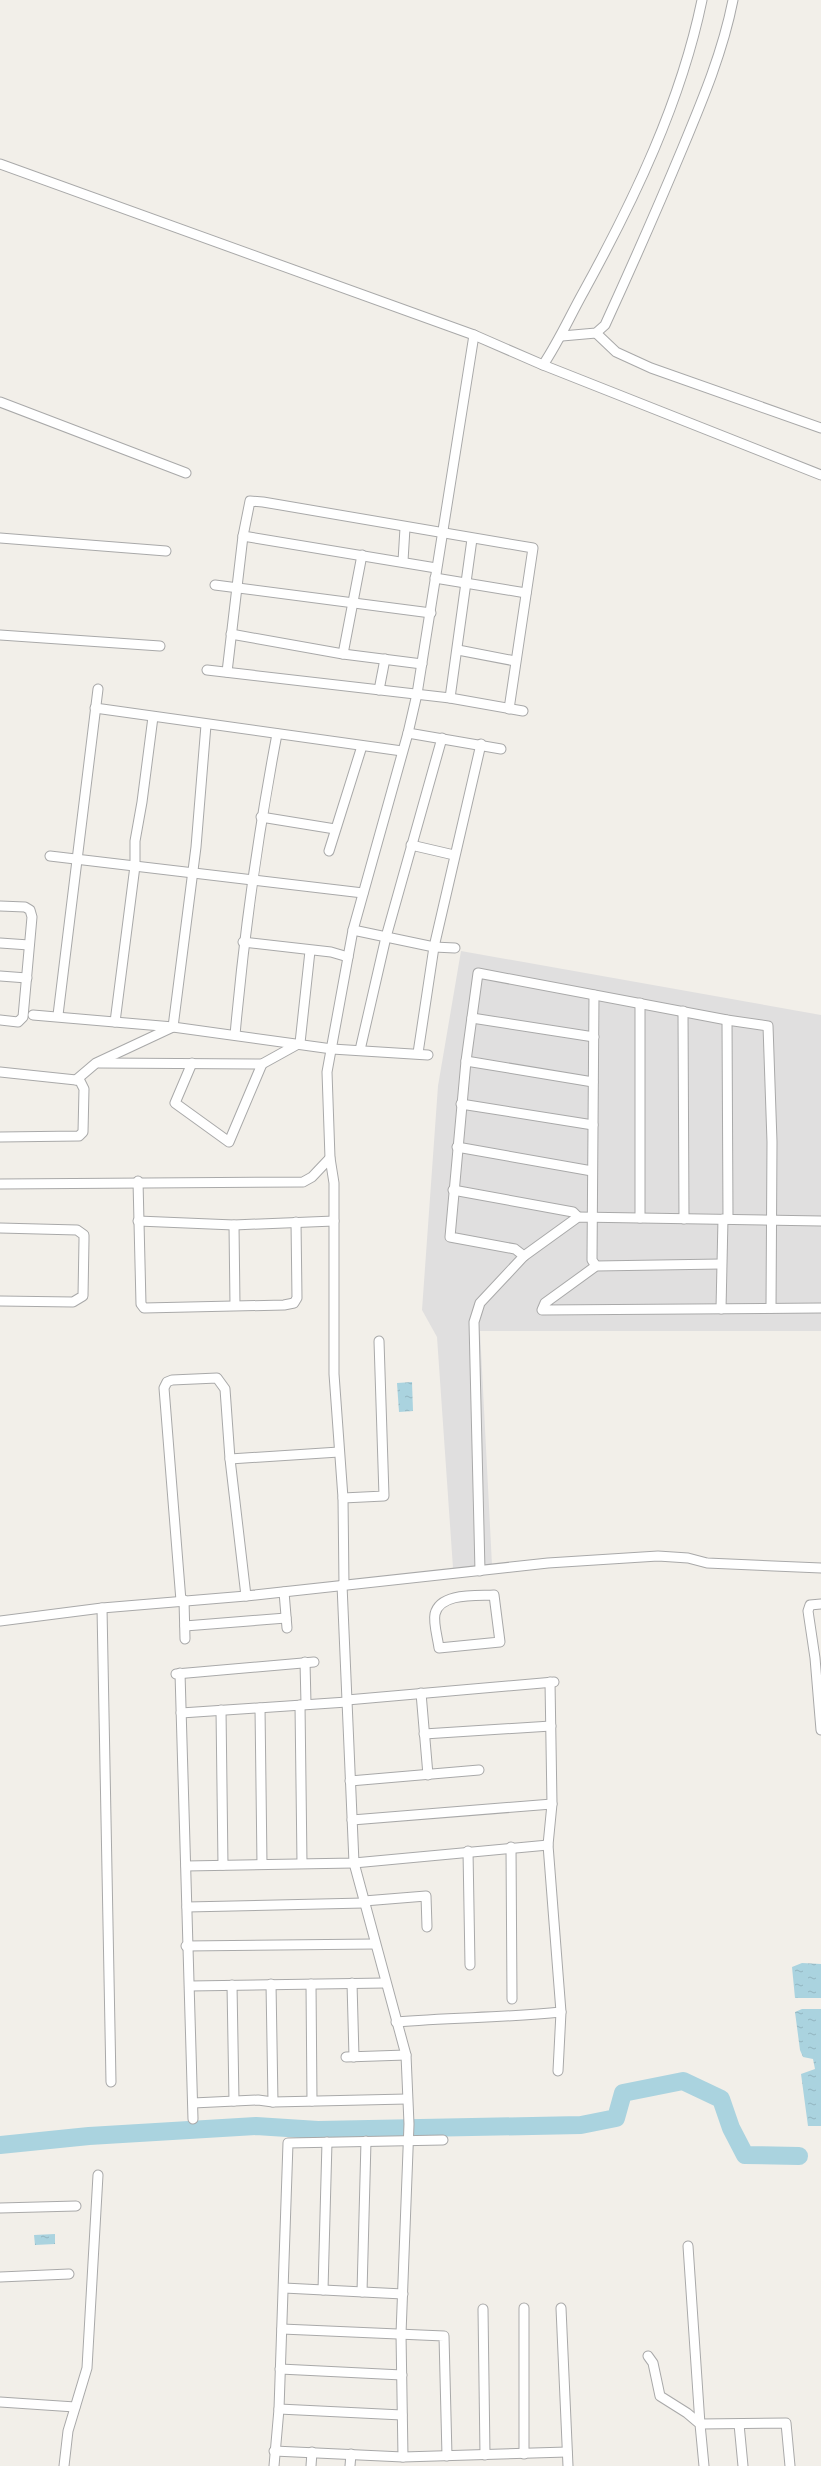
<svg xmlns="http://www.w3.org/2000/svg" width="821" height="2466" viewBox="0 0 821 2466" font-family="'Archivo Narrow',sans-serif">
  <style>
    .residential { fill: #e0dfdf }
    .water { fill: url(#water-ripples) }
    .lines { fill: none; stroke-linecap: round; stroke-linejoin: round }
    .river { stroke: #aad3df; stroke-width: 18 }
    .street-casing { stroke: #a9a9a9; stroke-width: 11 }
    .street { stroke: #fff; stroke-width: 9 }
  </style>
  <defs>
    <pattern id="water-ripples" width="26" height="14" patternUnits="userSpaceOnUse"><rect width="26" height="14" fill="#aad3df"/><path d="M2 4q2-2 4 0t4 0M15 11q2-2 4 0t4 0" fill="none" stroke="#92b5bf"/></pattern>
  </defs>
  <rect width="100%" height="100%" fill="#f2efe9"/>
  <polygon class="residential" points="461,951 821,1015 821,1331 480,1331 492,1565 453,1568 437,1337 422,1310 438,1086"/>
  <g class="water">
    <polygon points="412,1382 413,1411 399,1412 397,1383"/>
    <polygon points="802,1963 821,1964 821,1998 795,1998 792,1967"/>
    <polygon points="802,2009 821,2009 821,2126 808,2126 801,2074 815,2069 813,2059 803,2057 800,2050 795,2012"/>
    <polygon points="55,2234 55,2244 35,2245 34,2235"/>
  </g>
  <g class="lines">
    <polyline class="river" points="0,2145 89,2136 256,2126 318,2130 581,2125 616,2118 623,2093 683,2081 721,2099 731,2128 745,2155 799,2156"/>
    <defs>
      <g id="street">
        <polyline points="0,164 474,335 543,365 821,475"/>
        <polyline points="596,333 616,352 651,368 821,428"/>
        <path d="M562,336L596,333L605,325C632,266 658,207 683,147C703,99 723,51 733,0"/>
        <path d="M543,365C559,341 570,316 584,291C634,200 681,102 702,0"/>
        <polyline points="0,402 186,473"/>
        <polyline points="243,536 436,568"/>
        <polyline points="0,538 166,551"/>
        <polyline points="403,561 405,528"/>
        <polyline points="435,578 526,593"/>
        <polyline points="215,585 431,613"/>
        <polyline points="231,634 343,654 422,664"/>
        <polyline points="0,635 160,646"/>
        <polyline points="458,650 515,661"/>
        <polyline points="343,654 362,555"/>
        <polyline points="207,670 450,698 523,711"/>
        <polyline points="227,672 243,536 250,501 263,502 533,548 509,709"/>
        <polyline points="379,690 385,659"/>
        <polyline points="450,698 472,539"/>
        <polyline points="95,708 402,751"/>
        <polyline points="408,733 501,749"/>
        <polyline points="261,817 335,829"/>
        <polyline points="411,845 454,855"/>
        <polyline points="329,851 362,746"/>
        <polyline points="50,856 363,893"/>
        <polyline points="0,906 25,907 30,910 32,917 23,1017 18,1022 0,1020"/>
        <polyline points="353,930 434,947 455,948"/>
        <polyline points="243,942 331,952 348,957"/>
        <polyline points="0,943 29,945"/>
        <polyline points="0,976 27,978"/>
        <polyline points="594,995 592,1260 596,1266"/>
        <polyline points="640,1003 640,1218"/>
        <polyline points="683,1011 684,1219"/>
        <polyline points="33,1015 173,1027 332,1049 428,1055"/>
        <polyline points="58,1015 98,689"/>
        <polyline points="472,1018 594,1037"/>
        <polyline points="727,1020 728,1219"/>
        <polyline points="115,1022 135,866 135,841 142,802 153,717"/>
        <path d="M235,1035C244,934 258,834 277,734"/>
        <polyline points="360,1050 386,937 442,738"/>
        <polyline points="418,1053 434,947 481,744"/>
        <polyline points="466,1061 593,1082"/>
        <polyline points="99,1063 262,1064 300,1043 310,951"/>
        <polyline points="192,1063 175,1103 229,1142 262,1064"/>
        <polyline points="0,1072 76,1080 80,1081 84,1089 83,1132 79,1136 0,1137"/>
        <polyline points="76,1080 96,1063 173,1027 196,847 206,725"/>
        <polyline points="461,1104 593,1125"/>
        <polyline points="457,1147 592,1171"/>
        <polyline points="138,1181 141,1304 144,1308 284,1305 294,1303 297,1298 296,1222"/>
        <polyline points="0,1184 303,1182 312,1177 330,1158"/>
        <polyline points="453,1190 573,1212 578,1217"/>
        <polyline points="138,1221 234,1225 334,1221"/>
        <polyline points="234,1225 235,1305"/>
        <polyline points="0,1228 77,1230 84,1235 84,1240 83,1296 73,1302 0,1301"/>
        <polyline points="524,1256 515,1249 450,1237 466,1061 478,973 727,1020 768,1026 772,1142 771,1308"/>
        <polyline points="721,1264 596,1266 545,1303 542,1310 821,1308"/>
        <polyline points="721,1309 723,1219"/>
        <polyline points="230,1459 339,1452"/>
        <polyline points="343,1498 384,1496 379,1341"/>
        <polyline points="480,1571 474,1322 480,1303 524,1256 578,1217 821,1221"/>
        <polyline points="342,1585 354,1863 406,2055 409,2124 401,2334 403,2457"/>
        <polyline points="344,1585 343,1498 334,1374 334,1183 330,1158 327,1072 353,930 408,733 417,694 474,335"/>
        <polyline points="284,1592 287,1628"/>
        <path d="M494,1595L500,1642L439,1648C438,1639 433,1623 435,1614C440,1592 478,1596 494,1595Z"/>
        <polyline points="184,1600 185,1639"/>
        <polyline points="181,1601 164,1388 167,1382 172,1380 217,1378 225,1389 230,1459 246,1596"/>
        <polyline points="821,1604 810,1605 808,1611 815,1658 821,1730"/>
        <polyline points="102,1608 111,2082"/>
        <polyline points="0,1621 102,1608 246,1596 548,1563 658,1556 688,1558 707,1563 821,1568"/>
        <polyline points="185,1626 286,1618"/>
        <polyline points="305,1662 306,1704"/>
        <polyline points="180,1673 193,2119"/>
        <polyline points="176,1674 314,1662"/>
        <polyline points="550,1682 552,1804 548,1845 561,2012 558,2071"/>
        <polyline points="421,1693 428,1775"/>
        <polyline points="347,1700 554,1682"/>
        <polyline points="300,1705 302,1863"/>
        <polyline points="260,1708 262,1864"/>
        <polyline points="221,1710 223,1865"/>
        <polyline points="181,1713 347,1702"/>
        <polyline points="424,1734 551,1726"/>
        <polyline points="350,1781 479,1770"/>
        <polyline points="352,1820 552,1804"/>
        <polyline points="511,1847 512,1999"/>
        <polyline points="468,1851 470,1965"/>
        <polyline points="186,1866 354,1863 548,1845"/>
        <polyline points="364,1901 426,1896 427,1927"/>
        <polyline points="187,1907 364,1903"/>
        <polyline points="186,1946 375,1944"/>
        <polyline points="352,1983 354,2057"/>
        <polyline points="271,1984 273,2102"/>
        <polyline points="311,1984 312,2101"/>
        <polyline points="232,1985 234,2101"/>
        <polyline points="190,1986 385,1983"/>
        <path d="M396,2022C451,2017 506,2018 561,2012"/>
        <polyline points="346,2057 406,2055"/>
        <polyline points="193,2103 258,2100 273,2102 407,2099"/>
        <polyline points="0,2208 76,2206"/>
        <polyline points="688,2246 700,2424 786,2423 790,2466"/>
        <polyline points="0,2277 69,2274"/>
        <polyline points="284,2288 403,2294"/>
        <polyline points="323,2290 327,2142"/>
        <polyline points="362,2292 366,2141"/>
        <polyline points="524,2308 524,2454"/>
        <polyline points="561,2308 568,2466"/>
        <polyline points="483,2309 485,2455"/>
        <polyline points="282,2329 444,2336 447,2456"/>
        <polyline points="648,2356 653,2363 660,2396 687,2413 700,2424 704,2466"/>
        <polyline points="280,2369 402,2375"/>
        <polyline points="0,2402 75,2407"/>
        <polyline points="279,2409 402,2415"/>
        <polyline points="739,2424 743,2466"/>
        <polyline points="274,2451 403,2457 567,2452"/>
        <polyline points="64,2466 68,2431 87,2368 98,2175"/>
        <polyline points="274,2466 279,2409 288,2143 443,2140"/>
        <polyline points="311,2466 312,2452"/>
        <polyline points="350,2466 351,2454"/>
      </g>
    </defs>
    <use href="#street" class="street-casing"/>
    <use href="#street" class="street"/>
  </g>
</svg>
